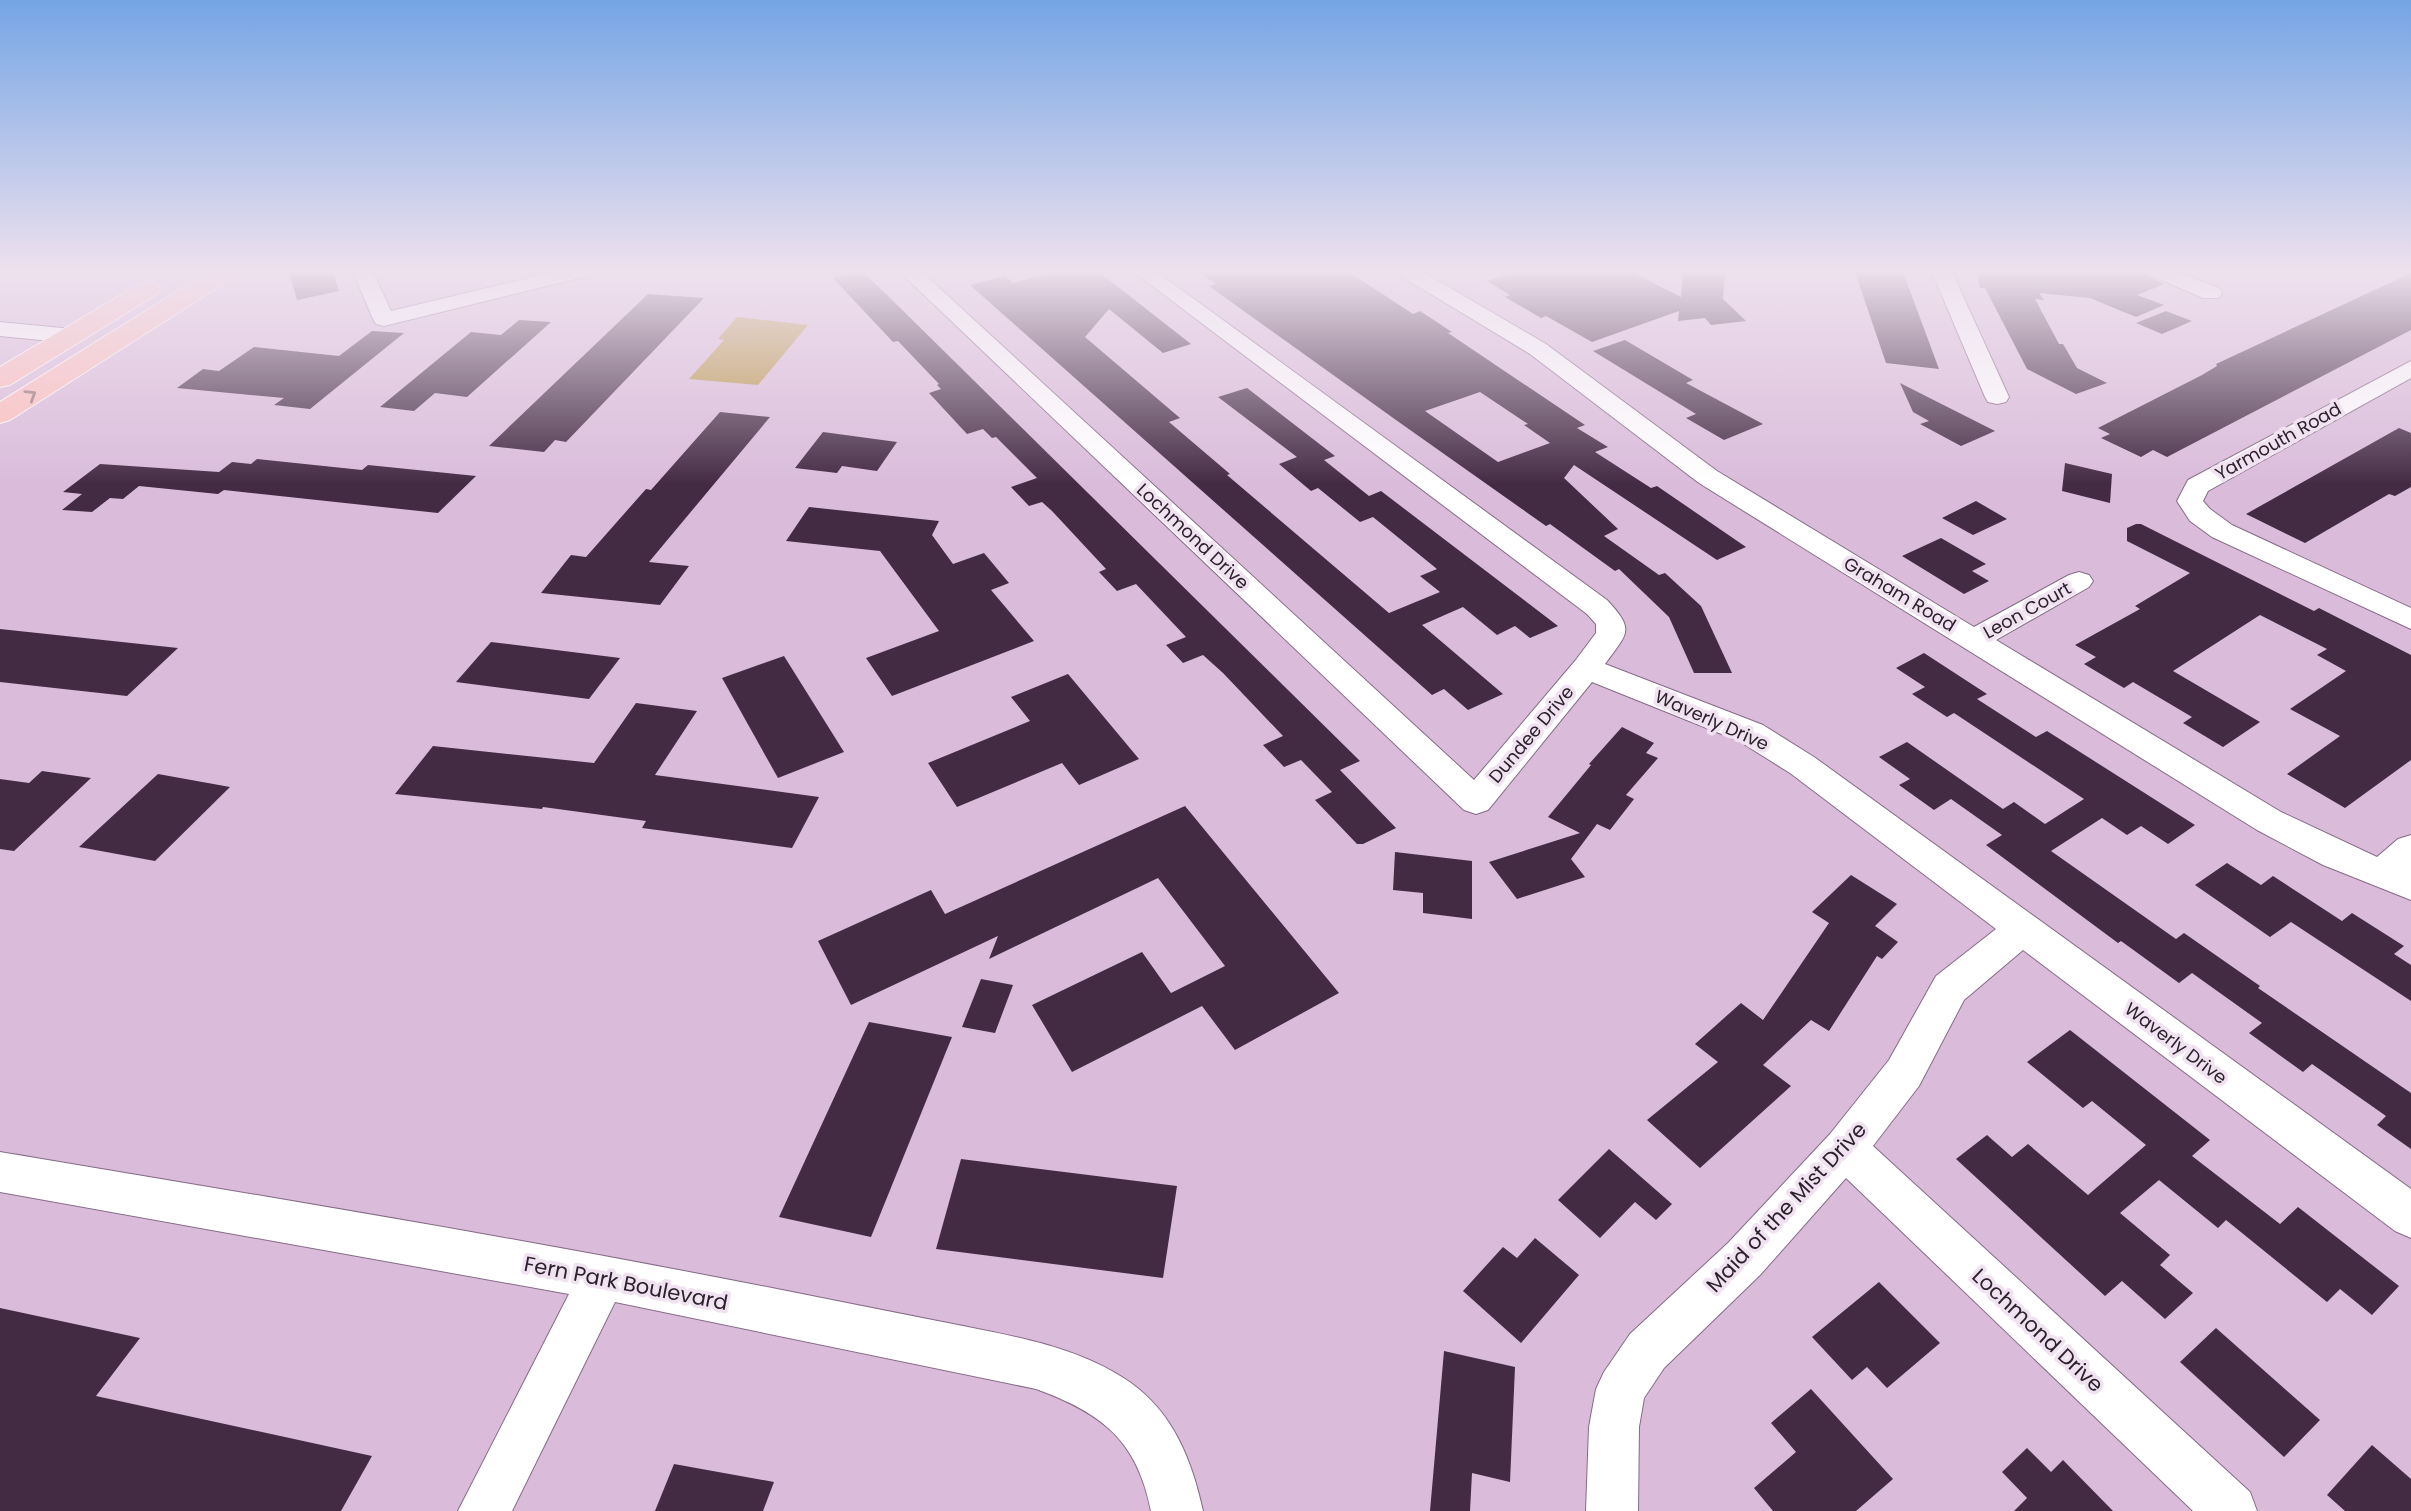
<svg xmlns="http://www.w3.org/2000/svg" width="2411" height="1511" viewBox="0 0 2411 1511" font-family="Poppins,sans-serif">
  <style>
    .green { fill: #b79444 }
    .building { fill: #432b44; fill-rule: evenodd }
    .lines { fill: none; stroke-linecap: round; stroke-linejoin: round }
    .minor-casing { stroke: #866b87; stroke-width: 2 }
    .major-casing { stroke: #fff; stroke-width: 2 }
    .minor { fill: #fff; fill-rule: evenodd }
    .major { fill: #fdbfba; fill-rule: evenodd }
    .oneway { stroke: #957074 }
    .labels { text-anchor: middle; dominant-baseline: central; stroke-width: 7; stroke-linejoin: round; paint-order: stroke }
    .street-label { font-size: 18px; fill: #2d212d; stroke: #f1e2f2 }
    .near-street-label { font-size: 21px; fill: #2d212d; stroke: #f1e2f2 }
  </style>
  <rect width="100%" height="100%" fill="#dabcda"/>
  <polygon class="green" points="737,317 808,325 758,385 689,379 724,340 718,339"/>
  <g class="building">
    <polygon points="289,272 333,272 339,291 297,300"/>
    <polygon points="857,272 863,272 886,294 1360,761 1340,770 1396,828 1363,844 1357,844 1315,800 1332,792 1301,760 1284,767 1263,745 1283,736 1223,673 1203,655 1183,663 1166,645 1186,637 1136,584 1117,591 1099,572 1106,569 1052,511 1042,502 1029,506 1011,487 1037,478 996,437 992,438 983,429 967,434 929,393 941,389 937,385 939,384 898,341 893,342 833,278"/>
    <polygon points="1055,272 1086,272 1090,275 1099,272 1191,344 1163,353 1109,309 1085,337 1180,418 1169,422 1230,474 1227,475 1389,613 1440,592 1420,576 1437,569 1373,517 1360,522 1318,488 1311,491 1279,464 1297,457 1218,397 1247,388 1335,456 1324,460 1369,496 1381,491 1558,626 1530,638 1515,626 1497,635 1463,607 1422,625 1503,694 1468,710 1444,689 1432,695 970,285 1005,276 1013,283"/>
    <path d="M1199,272H1349L1413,314L1420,311L1452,332L1448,333L1585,425L1577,428L1608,447L1595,452L1651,488L1657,486L1746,547L1717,560L1574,465L1564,478L1618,529L1604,536L1659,575L1665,573L1701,606L1732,673H1694L1669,617L1619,569L1615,571L1550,524L1546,526L1396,420L1209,286L1216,284ZM1480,392L1528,424L1524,425L1550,443L1498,462L1425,411Z"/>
    <polygon points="1517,272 1632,272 1681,297 1683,272 1725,272 1723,299 1746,321 1711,325 1705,318 1678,321 1679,311 1592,342 1546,316 1541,318 1505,297 1510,295 1487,281"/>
    <polygon points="1855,272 1903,272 1939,369 1886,363"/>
    <polygon points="1977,272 2146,272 2151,278 2164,284 2137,295 2164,305 2136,317 2090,298 2039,293 2044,300 2035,299 2059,344 2063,344 2077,368 2107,383 2076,394 2027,369 1985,288 1980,288"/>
    <polygon points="2411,273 2411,330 2167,457 2153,450 2141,457 2101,438 2110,434 2098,428 2202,375 2217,366 2216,364"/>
    <polygon points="648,294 704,298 566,442 555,440 544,452 489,446"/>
    <polygon points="2166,311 2192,321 2162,334 2136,323"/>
    <polygon points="519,320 551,322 467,397 435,393 414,411 380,407 471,332 501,335"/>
    <polygon points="372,331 404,333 310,409 274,405 284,398 177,388 203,369 219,371 254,347 339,356"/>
    <polygon points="1625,340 1693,380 1686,383 1763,424 1724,440 1686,418 1696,414 1593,351"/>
    <polygon points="1900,383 1995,431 1961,446 1920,424 1929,421 1913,412"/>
    <polygon points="720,412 770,417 649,562 689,566 660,605 541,593 571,555 586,557 646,489 651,490"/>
    <polygon points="2399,428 2411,433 2411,487 2395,496 2389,494 2305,543 2246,514"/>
    <polygon points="823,432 897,442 877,471 842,466 837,473 795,468"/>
    <polygon points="257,459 362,470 368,465 476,476 438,513 224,490 218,494 139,486 123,499 110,498 92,512 62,510 82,494 63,492 100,464 219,472 232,462 251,464"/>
    <polygon points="2065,463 2112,474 2110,503 2062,491"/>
    <polygon points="1976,501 2007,519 1973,535 1942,518"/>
    <polygon points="809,507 939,521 932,535 953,564 984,553 1009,583 991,590 1034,641 892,696 866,658 939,631 880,551 786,541"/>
    <polygon points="2136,524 2141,524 2314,611 2319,608 2411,655 2411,760 2345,808 2287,774 2340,736 2290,709 2346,671 2317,655 2327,649 2260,615 2173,671 2260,722 2223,747 2183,723 2192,717 2133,682 2124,688 2084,664 2096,657 2075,645 2140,609 2135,606 2190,573 2127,541 2127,528"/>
    <polygon points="1941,538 1986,564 1972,571 1989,581 1964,594 1902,556"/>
    <polygon points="0,629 178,648 127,696 0,682"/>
    <polygon points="491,642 620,658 589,699 456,682"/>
    <polygon points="1924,653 1987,694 1977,699 2036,737 2047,731 2195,825 2168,844 2141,826 2127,835 2102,818 2051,851 2176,939 2184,933 2260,986 2258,988 2411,1093 2411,1149 2377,1125 2386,1116 2312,1064 2303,1072 2249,1033 2262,1023 2192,973 2179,983 2121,941 2118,943 1986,845 2002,835 1951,799 1934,810 1899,785 1910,779 1879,757 1907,742 2003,809 2014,802 2045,824 2084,799 1954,713 1947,717 1912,694 1925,687 1896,668"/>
    <polygon points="784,656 844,752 778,778 722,678"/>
    <polygon points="1068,674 1139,759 1079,785 1062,763 957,807 928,763 1030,721 1011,697"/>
    <polygon points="636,703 697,711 655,775 819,797 792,848 642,828 646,821 543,807 542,809 395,794 433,746 594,763"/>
    <polygon points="1622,727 1654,743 1646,753 1658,758 1626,795 1634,799 1610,830 1597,824 1571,859 1585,877 1517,899 1489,862 1580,833 1548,817 1591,765 1589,764"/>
    <polygon points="42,771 91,778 14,851 0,849 0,779 29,783"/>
    <polygon points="158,774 230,787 155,861 79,847"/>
    <polygon points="1185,806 1339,993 1235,1050 1202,1006 1072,1072 1032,1005 1142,952 1171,993 1225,966 1158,878 989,959 998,936 851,1005 818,941 931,890 945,914"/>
    <polygon points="1395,852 1472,861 1472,919 1423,913 1423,893 1393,890"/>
    <polygon points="2227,863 2261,885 2273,876 2342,921 2352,913 2404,946 2394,954 2411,965 2411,1001 2291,922 2270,937 2195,885"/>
    <polygon points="1851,875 1897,904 1875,926 1898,942 1882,959 1877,956 1829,1031 1811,1020 1763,1065 1791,1086 1700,1168 1647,1120 1718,1062 1695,1044 1741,1003 1763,1020 1829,923 1812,912"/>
    <polygon points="981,979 1013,985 995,1033 962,1027"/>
    <polygon points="869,1022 952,1037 871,1237 779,1217"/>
    <polygon points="2070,1030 2210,1140 2192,1156 2280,1224 2298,1207 2399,1286 2372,1315 2340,1289 2327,1302 2226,1220 2218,1228 2159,1180 2120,1213 2170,1255 2160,1265 2193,1293 2165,1319 2122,1281 2105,1296 1956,1159 1987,1135 2012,1157 2028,1144 2088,1195 2146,1145 2092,1101 2083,1108 2027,1062"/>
    <polygon points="1609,1149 1672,1204 1656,1220 1635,1202 1600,1238 1558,1200"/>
    <polygon points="961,1159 1177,1186 1163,1278 936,1249"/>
    <polygon points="1535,1238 1579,1275 1521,1343 1463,1291 1503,1247 1517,1258"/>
    <polygon points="1879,1282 1940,1343 1887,1388 1867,1367 1852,1380 1812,1337"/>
    <polygon points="0,1308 140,1338 96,1396 372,1456 341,1511 0,1511"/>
    <polygon points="2216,1328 2320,1420 2284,1457 2180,1362"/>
    <polygon points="1444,1351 1515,1367 1510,1482 1472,1473 1470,1511 1430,1511"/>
    <polygon points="1811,1389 1893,1479 1856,1511 1773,1511 1754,1488 1796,1452 1771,1423"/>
    <polygon points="2372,1445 2411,1479 2411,1511 2345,1511 2327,1495"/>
    <polygon points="2027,1448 2051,1472 2063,1460 2113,1511 2014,1511 2027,1498 2002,1472"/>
    <polygon points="674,1464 774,1482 763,1511 655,1511"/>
  </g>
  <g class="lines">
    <defs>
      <g id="minor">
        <polygon points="353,272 373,272 391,311 554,272 590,272 587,276 384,326 376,324 373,319"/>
        <path d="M900,272H922L1474,780L1575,661L1596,633V624L1587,614L1134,272H1157L1607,600C1636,631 1627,633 1605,664L1763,725L1814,757L2411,1189V1238L2395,1231L2023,950L1964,1000L1919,1086L1873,1146L2250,1492L2257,1511H2193L1846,1178L1760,1275L1664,1368L1644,1398L1639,1427L1638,1511H1586L1589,1427L1596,1389L1604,1372L1630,1334L1728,1243L1830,1134L1889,1060L1936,976L1996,929L1790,773L1739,741L1592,682L1488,810L1476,814L1464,810Z"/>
        <polygon points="1398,272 1423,272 1546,344 1717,471 1974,627 2069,575 2079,572 2089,575 2093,581 2089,587 1996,640 2281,812 2377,857 2398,839 2411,835 2411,900 2323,865 2257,830 1699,483 1530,354 1401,276"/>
        <polygon points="1932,272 1952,272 2009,397 2006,402 1997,404 1988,402 1985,397"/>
        <polygon points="2149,272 2177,272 2219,288 2222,293 2219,298 2203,298 2152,276"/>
        <polygon points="0,322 72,329 80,331 83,336 80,341 72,343 0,336"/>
        <polygon points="2411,361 2411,378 2208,491 2203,501 2210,509 2232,525 2411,608 2411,629 2212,537 2190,521 2177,501 2188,480"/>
        <path d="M0,1152C275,1198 549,1243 822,1298C867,1307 912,1316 958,1325C1017,1337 1080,1347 1131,1383C1174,1414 1192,1461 1203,1511H1151C1137,1440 1102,1413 1036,1389L615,1302L512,1511H458L569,1294L0,1192Z"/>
      </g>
      <g id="major">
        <polygon points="208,272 237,272 234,277 10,420 0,423 0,402"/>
        <polygon points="148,282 157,284 160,289 157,294 10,385 0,387 0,367 139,284"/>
      </g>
    </defs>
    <use href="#minor" class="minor-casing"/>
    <use href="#major" class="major-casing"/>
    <use href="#minor" class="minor"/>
    <use href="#major" class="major"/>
  </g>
  <defs><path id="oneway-chevron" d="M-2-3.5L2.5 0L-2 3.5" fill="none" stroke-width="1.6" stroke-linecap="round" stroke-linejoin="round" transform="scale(1.75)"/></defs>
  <use class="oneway" href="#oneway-chevron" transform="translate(31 395) rotate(-32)"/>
  <linearGradient id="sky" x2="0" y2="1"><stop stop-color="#75a5e5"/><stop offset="0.56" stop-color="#eee1ee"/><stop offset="1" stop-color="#eee1ee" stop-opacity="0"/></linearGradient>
  <rect width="2411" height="484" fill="url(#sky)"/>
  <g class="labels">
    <g class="street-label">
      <text transform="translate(2278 441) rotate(-29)">Yarmouth Road</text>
      <text transform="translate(1193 536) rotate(43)">Lochmond Drive</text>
      <text transform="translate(1900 594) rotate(31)">Graham Road</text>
      <text transform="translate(2027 610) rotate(-29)">Leon Court</text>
      <text transform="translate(1712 720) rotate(24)">Waverly Drive</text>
      <text transform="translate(1531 734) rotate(-50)">Dundee Drive</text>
      <text transform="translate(2176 1043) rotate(37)">Waverly Drive</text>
    </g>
    <g class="near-street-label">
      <text transform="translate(1786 1207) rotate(-47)">Maid of the Mist Drive</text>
      <text transform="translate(626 1283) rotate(11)">Fern Park Boulevard</text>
      <text transform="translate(2038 1330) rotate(43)">Lochmond Drive</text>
    </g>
  </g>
</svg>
